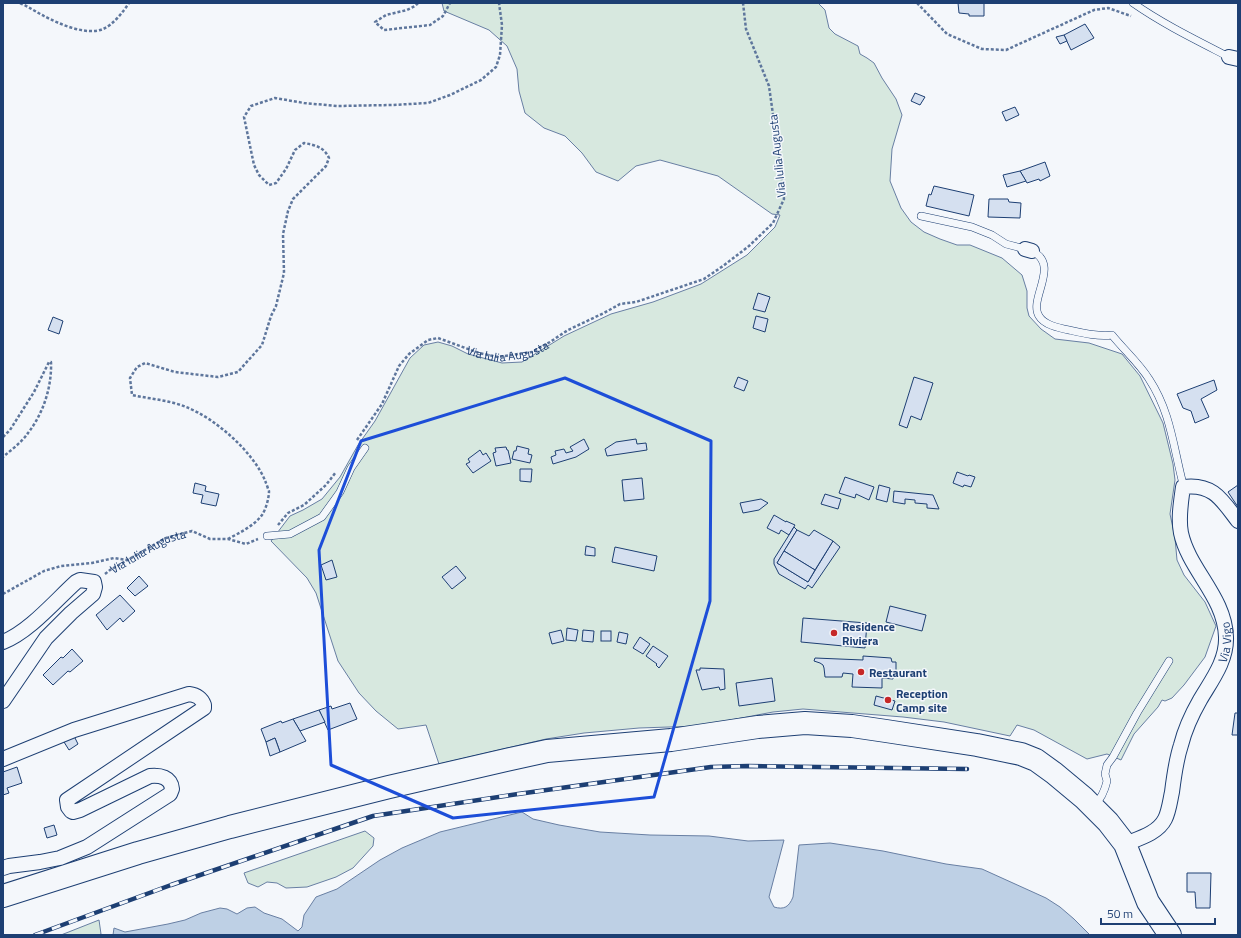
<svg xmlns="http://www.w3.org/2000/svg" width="1241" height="938" viewBox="0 0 1241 938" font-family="'Titillium Web',sans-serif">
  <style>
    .green { fill: #d7e8df; stroke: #687fa3 }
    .water { fill: #bed0e5; stroke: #687fa3 }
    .building { fill: #d5e0f0; stroke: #1d3f73 }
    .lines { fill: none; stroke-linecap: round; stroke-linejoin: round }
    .lane-casing { stroke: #1d3f73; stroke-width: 8 }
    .street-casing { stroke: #1d3f73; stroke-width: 16 }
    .primary-casing { stroke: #1d3f73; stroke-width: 24 }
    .path { stroke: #5e769c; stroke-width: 2.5; stroke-dasharray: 3 2; stroke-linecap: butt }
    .lane { stroke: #f4f7fb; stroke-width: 7 }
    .street { stroke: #f4f7fb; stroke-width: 14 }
    .primary { stroke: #f4f7fb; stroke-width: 22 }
    .rail-casing { stroke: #1d3f73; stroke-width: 4.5 }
    .rail { stroke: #f4f7fb; stroke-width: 3; stroke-dasharray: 9; stroke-linecap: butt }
    .marked { fill: none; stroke: #1d4ed8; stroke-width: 3; stroke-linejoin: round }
    .poi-dot { fill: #c62828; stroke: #f4f7fb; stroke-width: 1.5 }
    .labels { text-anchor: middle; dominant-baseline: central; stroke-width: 3; stroke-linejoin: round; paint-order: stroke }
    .street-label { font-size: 12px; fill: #1d3f73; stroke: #f4f7fb }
    .poi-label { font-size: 12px; font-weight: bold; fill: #1d3f73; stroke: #f4f7fb; text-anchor: start }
  </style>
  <rect width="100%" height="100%" fill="#f4f7fb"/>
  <g class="green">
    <polygon points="442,3 818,3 825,10 829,28 835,34 858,46 860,54 867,58 874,63 882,78 896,99 902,115 892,149 890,181 901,208 911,222 924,232 940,239 957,245 970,245 1002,258 1022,275 1027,291 1027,308 1029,316 1041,329 1055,339 1089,343 1122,354 1140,376 1163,423 1173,464 1175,480 1170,514 1175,538 1177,560 1184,575 1205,602 1216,626 1205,657 1184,685 1172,698 1165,701 1162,700 1158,707 1134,734 1121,760 1107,754 1087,759 1034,730 1017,725 1010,736 944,722 903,717 803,709 773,712 699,726 639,728 584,733 546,739 439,764 426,725 398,729 376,711 359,693 338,661 316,593 307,578 271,541 290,516 303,510 322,499 340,477 358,445 375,421 410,358 424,345 438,342 452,346 468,354 502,363 522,362 564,336 611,314 653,302 701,284 747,255 775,227 780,215 772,214 718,176 660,160 636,166 618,181 596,172 582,153 565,136 544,128 525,113 519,91 517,69 507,46 489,30 444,11"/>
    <polygon points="365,831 374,838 373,846 353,868 336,877 307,887 286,888 277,883 267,882 258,887 248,883 244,873"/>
    <polygon points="99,920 101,934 99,935 61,935"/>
  </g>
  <path class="water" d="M522,812L533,819L559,825L600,832L650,835L709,836L748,841L784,840L769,897L774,907C784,910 789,907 793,897L799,845L830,843L883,851L946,864L982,869L1046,898L1060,907L1074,919L1090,935H113L114,928L125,932L168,924L185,920L201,913L220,908L227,909L237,914L247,908L255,907L264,913L282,919L298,931L302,927L304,915L316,897L337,889L380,860L402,848L440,832Z"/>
  <g class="building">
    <polygon points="958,3 984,3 984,16 969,16 969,14 959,13"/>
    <polygon points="1085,24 1094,38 1071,50 1064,35"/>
    <polygon points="1064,35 1067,41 1060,44 1056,37"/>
    <polygon points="915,93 925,97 920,105 911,101"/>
    <polygon points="1015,107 1019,115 1006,121 1002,112"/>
    <polygon points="1045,162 1050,176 1040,181 1039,179 1027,183 1020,171"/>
    <polygon points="1020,171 1026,181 1007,187 1003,175"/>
    <polygon points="934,186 974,195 969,216 926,206 929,194 931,195"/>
    <polygon points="989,199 1008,199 1009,202 1021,203 1020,218 988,217"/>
    <polygon points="758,293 770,297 765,312 753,309"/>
    <polygon points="756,316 768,319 765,332 753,328"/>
    <polygon points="53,317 63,321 59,334 48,330"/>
    <polygon points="738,377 748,381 744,391 734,387"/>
    <polygon points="914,377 933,383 921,420 911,416 907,428 899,425"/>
    <polygon points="1214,380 1217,390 1201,399 1209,417 1195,423 1191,411 1183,408 1177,394"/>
    <polygon points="584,439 589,449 576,457 553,464 551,457 556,455 555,451 564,449 566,453 573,451 570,447"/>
    <polygon points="636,439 637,444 646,443 647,450 607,456 605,449 616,442"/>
    <polygon points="517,446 529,449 528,454 532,455 530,463 512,459 514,451 516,451"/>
    <polygon points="506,447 507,450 508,450 511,463 496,466 493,453 496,452 495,448"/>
    <polygon points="480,450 483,455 486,453 491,461 473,473 466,464 470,462 468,459"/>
    <polygon points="520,469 532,469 531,482 520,481"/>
    <polygon points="957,472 968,476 969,475 975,477 971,487 964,485 963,487 953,483"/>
    <polygon points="845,477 874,487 869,500 856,494 855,498 839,493"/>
    <polygon points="642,478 644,499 624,501 622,480"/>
    <polygon points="195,483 206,486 205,491 219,494 216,506 201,503 203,495 193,493"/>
    <polygon points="879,485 890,488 887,502 876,499"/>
    <polygon points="1238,485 1238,507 1228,492"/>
    <polygon points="894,491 933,495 939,509 927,508 927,504 915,503 915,500 905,499 905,504 893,502"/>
    <polygon points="825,494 841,499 838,509 821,504"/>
    <polygon points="761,499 768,503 759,510 743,513 740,503"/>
    <polygon points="774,515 786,522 786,521 795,525 789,535 781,530 779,534 767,528"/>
    <polygon points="794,527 797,530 777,563 808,582 833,541 840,547 812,588 808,585 805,589 779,574 774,564 774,559"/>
    <polygon points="797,530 809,536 814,530 833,541 815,570 784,551"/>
    <polygon points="586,546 595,548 595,556 585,555"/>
    <polygon points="615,547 657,556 654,571 612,562"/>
    <polygon points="784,551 815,570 808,582 777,563"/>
    <polygon points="332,560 337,577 326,580 321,565"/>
    <polygon points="456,566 466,578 452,589 442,577"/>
    <polygon points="139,576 148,586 135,596 127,588"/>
    <polygon points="120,595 135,611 123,622 120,618 107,630 96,615"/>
    <polygon points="890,606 926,615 922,631 886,622"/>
    <polygon points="803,618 867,623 865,648 801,642"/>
    <polygon points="567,628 578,630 576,641 566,640"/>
    <polygon points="561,630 564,641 552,644 549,633"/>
    <polygon points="583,630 594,631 593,642 582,641"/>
    <rect x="601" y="631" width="10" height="10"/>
    <polygon points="619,632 628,634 626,644 617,642"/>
    <polygon points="640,637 650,644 643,654 633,648"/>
    <polygon points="653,646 668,656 659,668 656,665 657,664 646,656"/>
    <polygon points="72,649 83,661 70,672 68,671 53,685 43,675 61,657 63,658"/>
    <polygon points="863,656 891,658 892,662 896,662 896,673 894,673 893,679 882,678 882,688 852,687 853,674 843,673 842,677 825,677 824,668 823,665 820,663 814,661 815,658 863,660"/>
    <polygon points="700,668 724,669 725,689 720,690 719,687 702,690 696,670 700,670"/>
    <polygon points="772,678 775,701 739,706 736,683"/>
    <polygon points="876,696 895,701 892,710 874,705"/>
    <polygon points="350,703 357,719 328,730 319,710 331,706 332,709"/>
    <polygon points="319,710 325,722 300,731 293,719"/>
    <polygon points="1235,713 1238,713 1238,735 1232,735"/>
    <polygon points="293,719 306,741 280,752 275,738 266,742 261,729 281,721 282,723"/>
    <polygon points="74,736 78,744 69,750 64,742"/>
    <polygon points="275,738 280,752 270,756 266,742"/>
    <polygon points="17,767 22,783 7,788 9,793 3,795 3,772"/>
    <polygon points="54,825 57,835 47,838 44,828"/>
    <polygon points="1187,873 1211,873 1210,908 1196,908 1195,892 1187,892"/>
  </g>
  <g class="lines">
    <defs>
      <g id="lane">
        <path d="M1133,3C1163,24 1196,40 1229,57"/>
        <polyline points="921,216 972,227 992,235 1006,244 1025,249"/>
        <path d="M1032,251C1061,265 1028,299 1039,316C1044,325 1059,328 1069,330C1082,333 1098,337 1112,335C1124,350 1139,363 1149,379C1170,411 1173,444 1182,480"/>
        <polyline points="267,536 290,534 322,517 340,492 351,468 365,448"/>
        <polyline points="1095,806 1102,795 1105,788 1107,781 1105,774 1107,765 1113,757 1137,713 1169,661"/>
      </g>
      <g id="street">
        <polyline points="1229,57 1238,59"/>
        <polyline points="1025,249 1032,251"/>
        <path d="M3,642C29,632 55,601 76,582L80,580L94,582L95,587L93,594L71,613L46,638L3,701"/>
        <path d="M3,759L74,730L189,694C196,695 201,697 204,705V708L67,800L68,807L71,811L73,812L80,810L150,776C160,775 171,777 172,789L170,794L87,847L60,858L40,862L9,866L3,868"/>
        <path id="s3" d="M1125,844C1140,838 1158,833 1165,819C1169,811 1170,801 1172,792C1174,776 1176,760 1181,745C1185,729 1192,714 1200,700C1211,681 1227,661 1226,637C1225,597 1189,570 1181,533C1178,518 1181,502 1183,487C1213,483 1222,500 1238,521"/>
      </g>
      <polyline id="primary" points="3,896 138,853 230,827 389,787 506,760 547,751 671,740 758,727 805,723 852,726 886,731 977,745 1021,754 1036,760 1054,773 1084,798 1108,822 1125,844 1148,902 1170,935"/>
    </defs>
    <use href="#lane" class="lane-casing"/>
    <use href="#street" class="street-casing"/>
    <use href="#primary" class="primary-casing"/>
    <g class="path">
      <path d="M20,3C29,7 36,12 44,16C59,24 87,36 103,29C113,25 123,12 129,3"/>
      <polyline points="418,3 415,6 407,10 386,15 375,22 384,30 430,25 443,16 450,3"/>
      <polyline points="917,3 947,34 982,49 1006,50 1094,10 1108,8 1131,16"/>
      <path d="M3,437L10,430L34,392L49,362H51C52,387 43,414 28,433C22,442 11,450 3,457"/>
      <path id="s1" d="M357,440L382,404L399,366L409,354L428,340L438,338L479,353L498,357L532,352L550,342L568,330L604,313L620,304L636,302L704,279L723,266L749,246L773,223L784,199L781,172L769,86L746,29L743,3"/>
      <polyline points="278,525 288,513 304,505 326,485 336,472"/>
      <path d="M228,539C239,533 254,526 262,515C266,509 269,498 269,491C268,489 267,485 266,483C255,453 215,418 186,407C169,400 150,399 132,395L130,378L137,367L145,363L175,372L218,377L238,372L245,364L262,345L271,316L276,306L284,273L283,234L288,211L293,199L326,166L329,158C324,147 315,145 304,143L295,150L286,169L276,183L269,185L259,175L254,165L244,117L251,106L275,98L304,103L337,106L392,105L428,103L450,95L481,80L496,67L500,55L502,25L499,3"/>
      <path id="s2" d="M105,574L110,570L166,538L192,531L210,539H228L246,544L258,539"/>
      <polyline points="3,594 44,571 61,566 92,563 114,558 127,560"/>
    </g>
    <use href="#lane" class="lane"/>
    <use href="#street" class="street"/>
    <use href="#primary" class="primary"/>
    <defs>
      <polyline id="rail" points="35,935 171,885 373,816 518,794 711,767 748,766 967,769"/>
    </defs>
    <use href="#rail" class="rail-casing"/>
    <use href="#rail" class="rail"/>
  </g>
  <path class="marked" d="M565,378L711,441L710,601L654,797L453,818L331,765L319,550L361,441Z"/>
  <g class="poi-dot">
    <circle cx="834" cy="633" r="4"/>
    <circle cx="861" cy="672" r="4"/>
    <circle cx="888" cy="700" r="4"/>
  </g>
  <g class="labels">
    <g class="street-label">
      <text transform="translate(777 156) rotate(-96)">Via Iulia Augusta</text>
      <text stroke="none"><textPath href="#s1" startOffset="208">Via Iulia Augusta</textPath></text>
      <text stroke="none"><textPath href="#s2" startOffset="49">Via Iulia Augusta</textPath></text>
      <text stroke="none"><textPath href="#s3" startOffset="237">Via Vigo</textPath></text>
    </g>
    <g class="poi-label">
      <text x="842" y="626">Residence<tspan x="842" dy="14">Riviera</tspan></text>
      <text x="869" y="672">Restaurant</text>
      <text x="896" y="693">Reception<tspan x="896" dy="14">Camp site</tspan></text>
    </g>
  </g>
  <rect width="1241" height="938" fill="none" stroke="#1d3f73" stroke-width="8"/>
  <path d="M1101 918v6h114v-6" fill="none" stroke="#1d3f73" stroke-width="2"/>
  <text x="1107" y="918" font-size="12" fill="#1d3f73" stroke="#f4f7fb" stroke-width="3" paint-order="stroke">50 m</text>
</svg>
